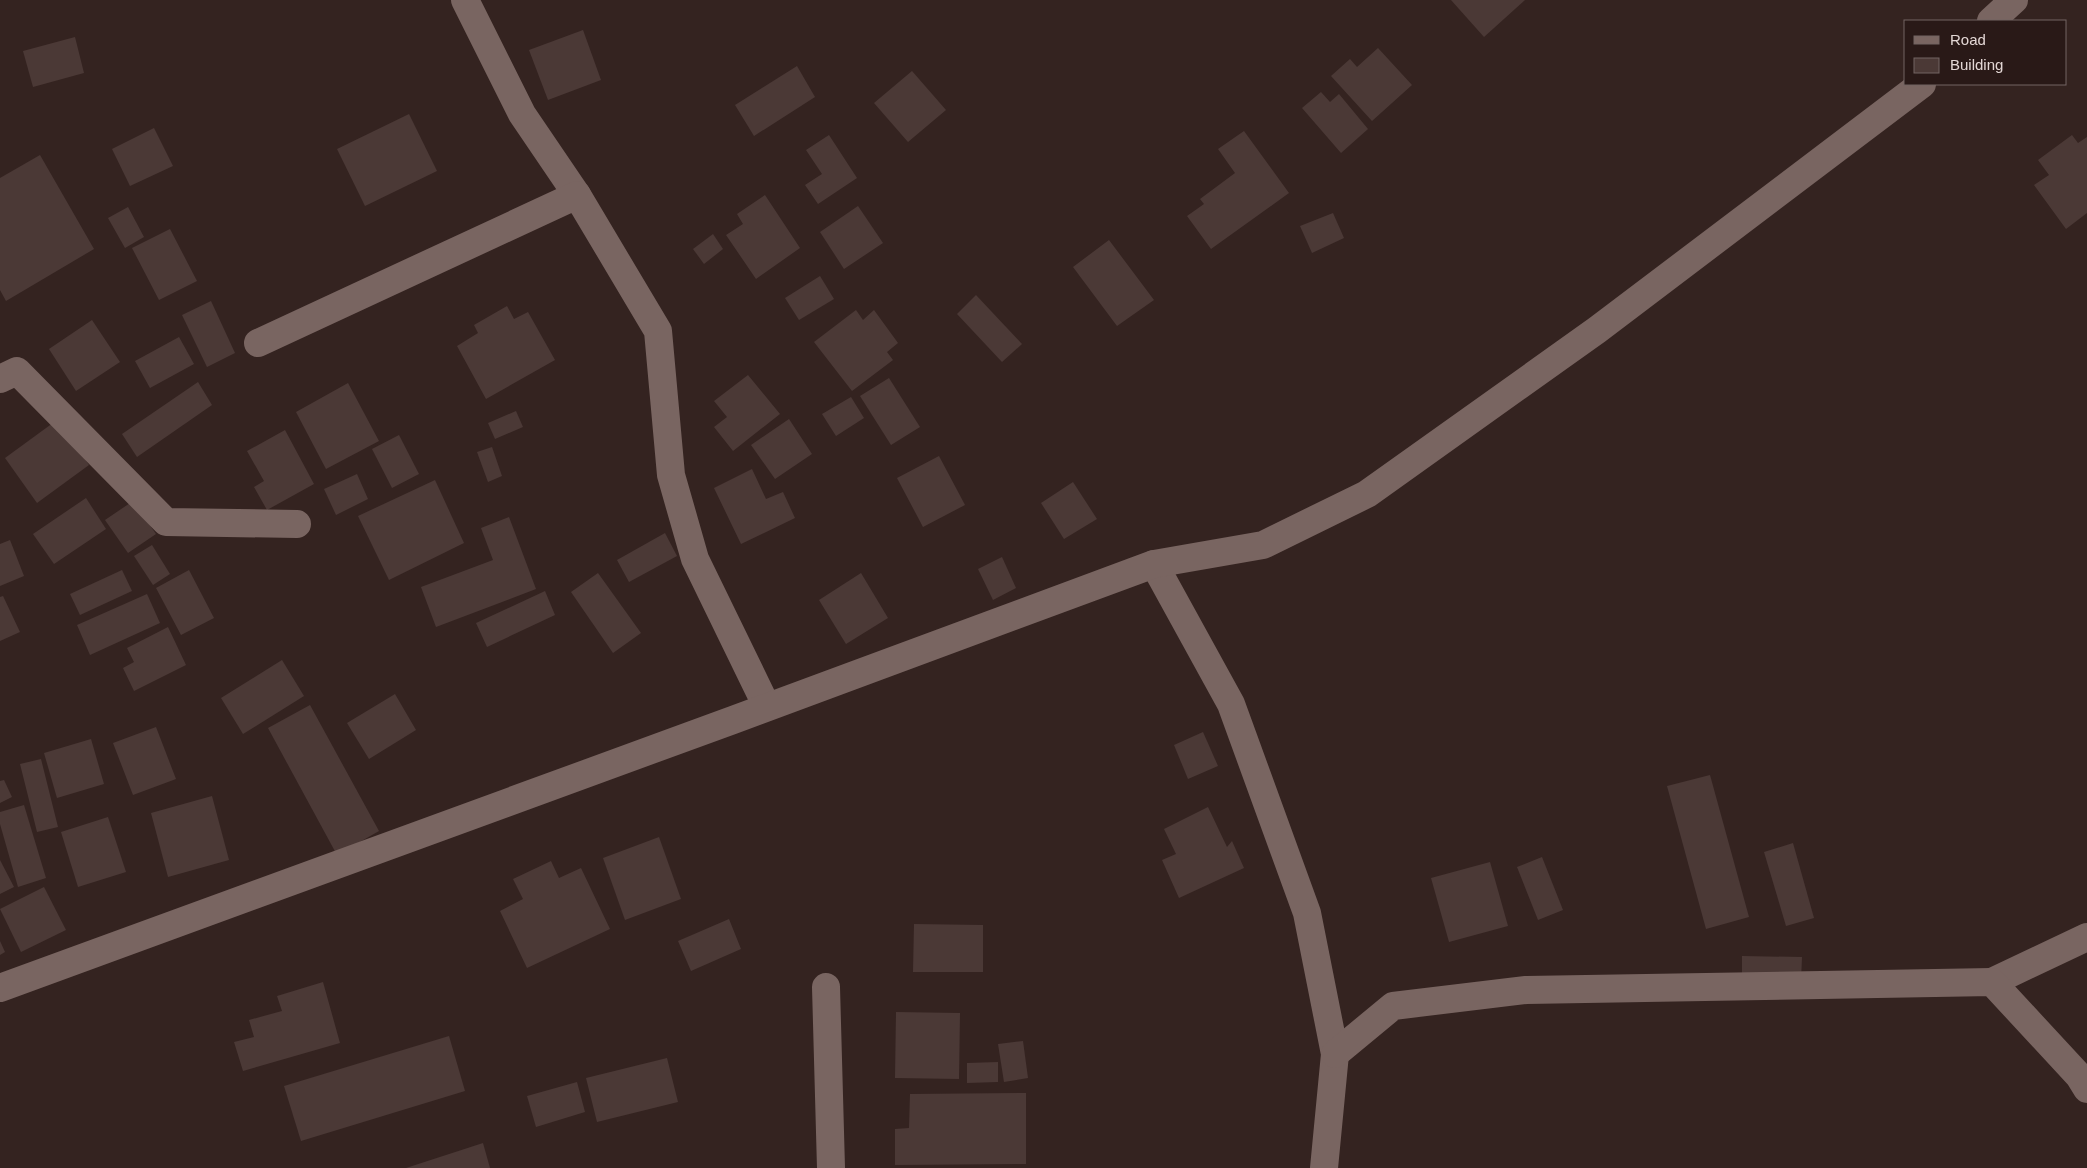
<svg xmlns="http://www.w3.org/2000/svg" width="2087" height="1168" viewBox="0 0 2087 1168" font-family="Helvetica,sans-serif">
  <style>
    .building { fill: #4b3936 }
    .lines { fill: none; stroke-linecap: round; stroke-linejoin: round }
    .minor { stroke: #796561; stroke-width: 28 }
  </style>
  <rect width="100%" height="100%" fill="#342320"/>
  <g class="building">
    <polygon points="1451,0 1525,0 1484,37"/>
    <polygon points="583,30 601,80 548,100 529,50"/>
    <polygon points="75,37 84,73 33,87 23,51"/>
    <polygon points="1378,48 1412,85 1372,121 1331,76 1350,59 1357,67"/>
    <polygon points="797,66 815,97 754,136 735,105"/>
    <polygon points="912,71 946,110 908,142 874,103"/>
    <polygon points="1321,92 1330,102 1339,94 1368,129 1341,153 1302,108"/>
    <polygon points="409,114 437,171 365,206 337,149"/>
    <polygon points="154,128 173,166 130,186 112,149"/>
    <polygon points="1244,131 1289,193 1211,249 1187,216 1204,204 1200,199 1235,173 1218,149"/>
    <polygon points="829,135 857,178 818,204 805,185 822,174 806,150"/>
    <polygon points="2072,135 2078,143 2087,137 2087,213 2066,229 2034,185 2049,175 2038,160"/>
    <polygon points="40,155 94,249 6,301 0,290 0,178"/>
    <polygon points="765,195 800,248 756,279 726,235 743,224 737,214"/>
    <polygon points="858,206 883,243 844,269 820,232"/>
    <polygon points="128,207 144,237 125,248 108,218"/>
    <polygon points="1333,213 1344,238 1312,253 1300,226"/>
    <polygon points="170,229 197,281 159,300 132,248"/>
    <polygon points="713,234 723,249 704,264 693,249"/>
    <polygon points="1109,240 1154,300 1117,326 1073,267"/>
    <polygon points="820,276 834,299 799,320 785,298"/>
    <polygon points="976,295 1022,344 1002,362 957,314"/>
    <polygon points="211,301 235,353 207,367 182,315"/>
    <polygon points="507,306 514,319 528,312 555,360 486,399 457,346 478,333 474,325"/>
    <polygon points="856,310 863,320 874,310 898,343 887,352 893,360 852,391 814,342"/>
    <polygon points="92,320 120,362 76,391 49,349"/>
    <polygon points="179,337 194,364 150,388 135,361"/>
    <polygon points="748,375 780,414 733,451 714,427 727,417 714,401"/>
    <polygon points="889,378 920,427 891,445 860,396"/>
    <polygon points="198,382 212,405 137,457 122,434"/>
    <polygon points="348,383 379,441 326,469 296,412"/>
    <polygon points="851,397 864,418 836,436 822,414"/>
    <polygon points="516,411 523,427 495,439 488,423"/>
    <polygon points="789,419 812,454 775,479 751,445"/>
    <polygon points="57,420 89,465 37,503 5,458"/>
    <polygon points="285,430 314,484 267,510 254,487 264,481 247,451"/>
    <polygon points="399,435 419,474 392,488 372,449"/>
    <polygon points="492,447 502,476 488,482 477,452"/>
    <polygon points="939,456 965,505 923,527 897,478"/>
    <polygon points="752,469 766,499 783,492 795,518 741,544 714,488"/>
    <polygon points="357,474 368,499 336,515 324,489"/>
    <polygon points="435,480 464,543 389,580 358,516"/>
    <polygon points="1073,482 1097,519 1064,539 1041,503"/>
    <polygon points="86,498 106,529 54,564 33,534"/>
    <polygon points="133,501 156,534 128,553 105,520"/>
    <polygon points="509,517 536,589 436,627 421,587 493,560 481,528"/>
    <polygon points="665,533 677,556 629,582 617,560"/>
    <polygon points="10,540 24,576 0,586 0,544"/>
    <polygon points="152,545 170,574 153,585 134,556"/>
    <polygon points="1002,557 1016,588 993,600 978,569"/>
    <polygon points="122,570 132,591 80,615 70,594"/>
    <polygon points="189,570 214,618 181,635 156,588"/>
    <polygon points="598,573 641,633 613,653 571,592"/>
    <polygon points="861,573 888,618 846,644 819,600"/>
    <polygon points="545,591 555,615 487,647 476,623"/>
    <polygon points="147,594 160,623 90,655 77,625"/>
    <polygon points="3,596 20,632 0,641 0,597"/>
    <polygon points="168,627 186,665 134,691 123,668 134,662 127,648"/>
    <polygon points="282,660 304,696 243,734 221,698"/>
    <polygon points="395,694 416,730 369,759 347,723"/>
    <polygon points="310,705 379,831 337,855 268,728"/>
    <polygon points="156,727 176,779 133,795 113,743"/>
    <polygon points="1203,732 1218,766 1188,779 1174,745"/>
    <polygon points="91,739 104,784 57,798 44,753"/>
    <polygon points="41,759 58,827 37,832 20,764"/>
    <polygon points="1710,775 1749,917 1706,929 1667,786"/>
    <polygon points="4,780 12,797 0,803 0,781"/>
    <polygon points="212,796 229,860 168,877 151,813"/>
    <polygon points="24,805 46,878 18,887 0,824 0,812"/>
    <polygon points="1208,807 1227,847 1232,841 1244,868 1179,898 1162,860 1176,854 1164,829"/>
    <polygon points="108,817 126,872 78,887 61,832"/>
    <polygon points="659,837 681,899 625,920 603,858"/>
    <polygon points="1793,843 1814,918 1786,926 1764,852"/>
    <polygon points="1542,857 1563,910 1538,920 1517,867"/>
    <polygon points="0,860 14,887 0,894"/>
    <polygon points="551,861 559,878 581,868 610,929 527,968 500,911 523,899 513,879"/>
    <polygon points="1490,862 1508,926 1449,942 1431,878"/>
    <polygon points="44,887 66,930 21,952 0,909"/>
    <polygon points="729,919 741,949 691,971 678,941"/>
    <polygon points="914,924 983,925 983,972 913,972"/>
    <polygon points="0,941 5,952 0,955"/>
    <polygon points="1742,956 1802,957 1801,981 1742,980"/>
    <polygon points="323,982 340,1043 243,1071 234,1042 254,1037 249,1020 282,1011 277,996"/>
    <polygon points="896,1012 960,1013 959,1079 895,1078"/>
    <polygon points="449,1036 465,1091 301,1141 284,1086"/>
    <polygon points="1023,1041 1028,1078 1004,1082 998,1044"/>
    <polygon points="667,1058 678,1102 597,1122 586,1078"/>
    <polygon points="998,1062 998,1082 967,1083 967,1063"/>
    <polygon points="577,1082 585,1112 536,1127 527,1096"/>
    <polygon points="1026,1093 1026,1164 895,1165 895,1129 909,1128 910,1094"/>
    <polygon points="483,1143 490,1168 406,1168"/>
  </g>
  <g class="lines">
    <g class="minor">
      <polyline points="465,0 522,114 577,195"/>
      <polyline points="1991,21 2014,0"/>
      <polyline points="258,343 577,195 658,331 671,475 695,559 767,707"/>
      <polyline points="0,379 17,371 166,522 297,524"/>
      <polyline points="1154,564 1231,704 1307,913 1335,1054 1324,1168"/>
      <polyline points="1992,982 2087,937"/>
      <polyline points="826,987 831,1168"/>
      <polyline points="0,988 733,720 1154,564 1263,545 1367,494 1597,330 1922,84"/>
      <polyline points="1335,1054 1393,1006 1526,990 1992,982 2079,1076 2087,1089"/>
    </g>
  </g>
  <rect x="1904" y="20" width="162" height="65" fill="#291917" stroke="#736563"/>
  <rect x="1914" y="36" width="25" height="8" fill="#796561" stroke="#736563"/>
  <text x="1950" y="45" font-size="15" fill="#e3d7d5">Road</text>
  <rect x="1914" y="58" width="25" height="15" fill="#4b3936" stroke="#736563"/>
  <text x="1950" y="70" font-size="15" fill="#e3d7d5">Building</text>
</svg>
